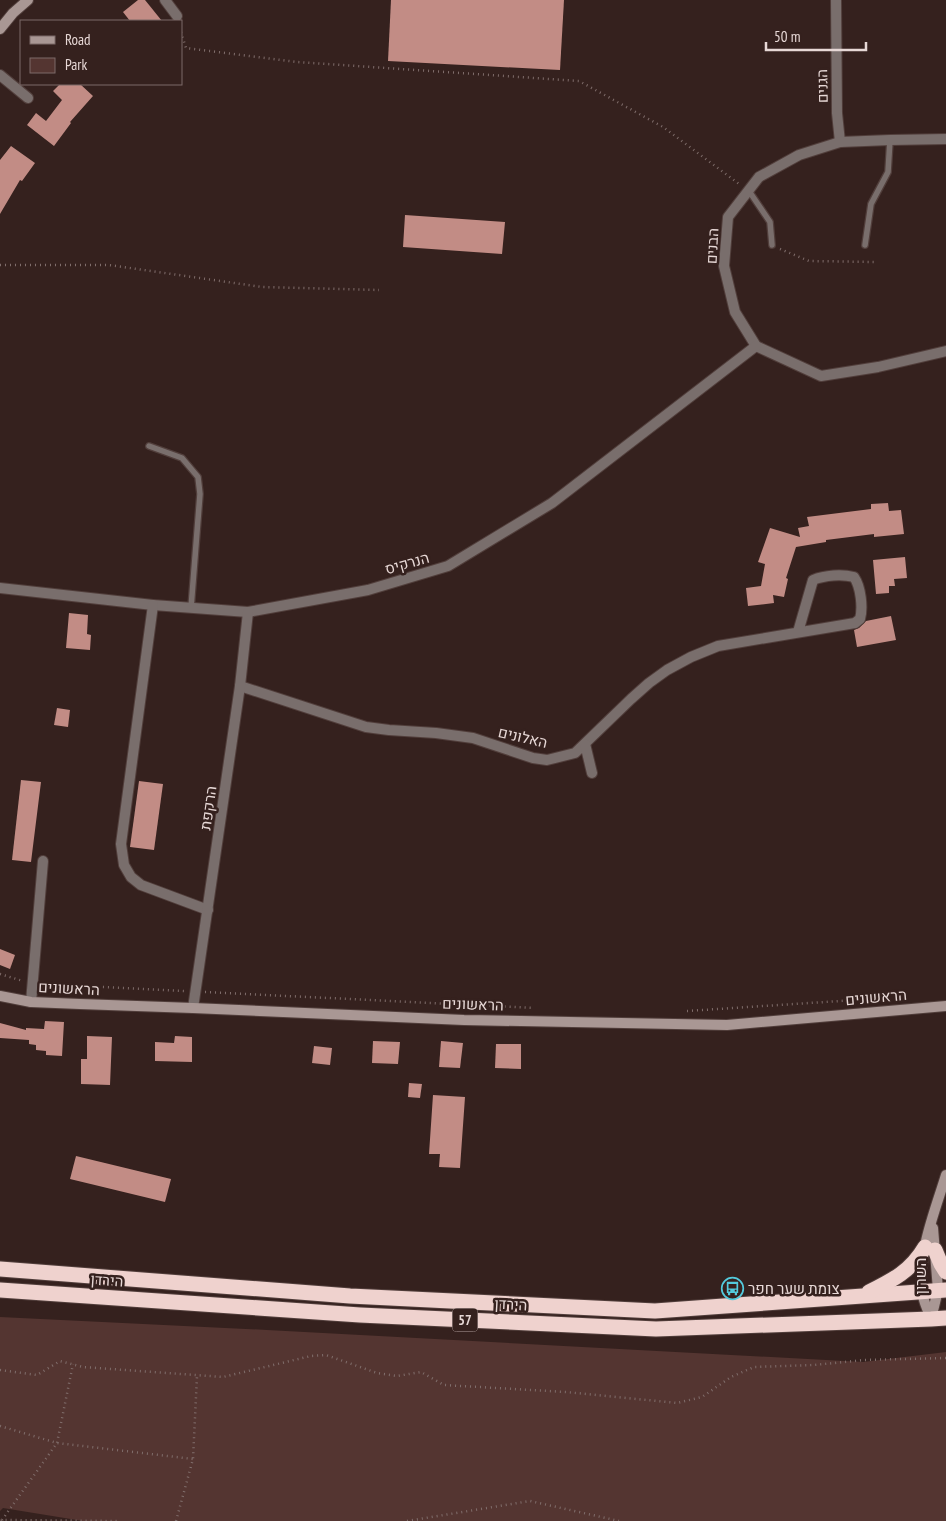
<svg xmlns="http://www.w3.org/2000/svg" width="946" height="1521" viewBox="0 0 946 1521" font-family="'PT Sans Narrow',Heebo,sans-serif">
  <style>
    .green { fill: #543531 }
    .building { fill: #c28c85 }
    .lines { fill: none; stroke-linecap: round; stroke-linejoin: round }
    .lane-casing { stroke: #513e3b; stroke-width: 8 }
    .street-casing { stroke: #513e3b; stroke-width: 12 }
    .secondary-casing { stroke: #513e3b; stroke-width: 12 }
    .highway-casing { stroke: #513e3b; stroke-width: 17 }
    .path { stroke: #806e6c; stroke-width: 2.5; stroke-dasharray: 1 4; stroke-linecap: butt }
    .lane { stroke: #796e6c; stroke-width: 5.5 }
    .street { stroke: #796e6c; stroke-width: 10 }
    .secondary { stroke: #a99794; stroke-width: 10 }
    .highway { stroke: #efd2ce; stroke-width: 15 }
    .labels { text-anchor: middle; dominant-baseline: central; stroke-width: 5; stroke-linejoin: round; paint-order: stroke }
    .shield { fill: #35211e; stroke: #b2a19f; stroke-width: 1 }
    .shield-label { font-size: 14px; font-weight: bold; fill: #e7d8d6 }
    .street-label { font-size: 15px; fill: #e7d8d6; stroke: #35211e }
    .poi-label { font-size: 15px; fill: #e7d8d6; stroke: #35211e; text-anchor: start }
  </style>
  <rect width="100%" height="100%" fill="#35211e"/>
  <polygon class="green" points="0,1317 267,1330 863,1362 946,1352 946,1521 83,1521 3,1508 0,1511"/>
  <g class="building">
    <polygon points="138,0 145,0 162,21 130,21 123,12"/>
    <polygon points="391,0 564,0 560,70 388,61"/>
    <polygon points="60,84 80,84 93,96 70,122 71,123 54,146 27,125 36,113 46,121 62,100 53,91"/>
    <polygon points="11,146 35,163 22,181 20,180 0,214 0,160"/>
    <polygon points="405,215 505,222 502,254 403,247"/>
    <polygon points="888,503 889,511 901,510 904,534 874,537 874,534 826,540 826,542 796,547 786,578 788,579 784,597 773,595 774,603 748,606 746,588 761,586 765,564 758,562 770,528 800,537 798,528 809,526 807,517 871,509 871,504"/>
    <polygon points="905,557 907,578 894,579 895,586 889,586 889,593 876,594 873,560"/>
    <polygon points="69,613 88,615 87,634 91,635 90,650 66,648"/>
    <polygon points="891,616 896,640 857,647 854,630 859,628 866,621"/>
    <polygon points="57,708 70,710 68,727 54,725"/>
    <polygon points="21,780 41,782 31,862 12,860"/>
    <polygon points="139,781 163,784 154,850 130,847"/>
    <polygon points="0,949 15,955 10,969 0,965"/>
    <polygon points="45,1021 64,1022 62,1056 46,1055 46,1051 36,1050 36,1045 29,1044 29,1040 0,1038 0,1023 26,1030 26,1028 44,1029"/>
    <polygon points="87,1036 112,1037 110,1085 81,1084 81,1059 87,1059"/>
    <polygon points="175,1036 192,1037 192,1062 155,1061 155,1042 174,1043"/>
    <polygon points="373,1041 400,1042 398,1064 372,1063"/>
    <polygon points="441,1041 463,1043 460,1068 439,1067"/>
    <polygon points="496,1044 521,1044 521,1069 495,1068"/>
    <polygon points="314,1046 332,1048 330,1065 312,1063"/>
    <polygon points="409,1083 422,1084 420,1098 408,1097"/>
    <polygon points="433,1095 465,1097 460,1168 439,1167 440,1154 429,1154"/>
    <polygon points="76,1156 171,1179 165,1202 70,1179"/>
  </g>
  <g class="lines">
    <defs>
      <g id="lane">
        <polyline points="749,191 770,222 772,245"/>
        <polyline points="865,245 871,204 888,172 890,140"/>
        <polyline points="149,446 182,458 198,477 200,494 191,608"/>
      </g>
      <g id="street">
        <polyline points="165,0 177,16"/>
        <polyline points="836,0 837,113 840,142"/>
        <polyline points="0,75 28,98"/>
        <polyline points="946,139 890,140 840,142 799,155 759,177 728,217 724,266 735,312 756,346 821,376 878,367 946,351"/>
        <polyline points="0,588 153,605 248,612 368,590 448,566 552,503 756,346"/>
        <polyline points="153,605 121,844 124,865 131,877 141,885 208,910"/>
        <path d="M240,686L366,727L389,730L436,733L473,738L533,758L547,760L575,753L631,699L649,683L667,670L691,657L718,646L855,623L860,619C863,608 861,587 854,577C842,574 825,575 813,580L798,632"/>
        <polyline points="585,744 592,773"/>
        <polyline points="31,1002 43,861"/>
        <polyline points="193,1008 240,686 248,612"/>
      </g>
      <g id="secondary">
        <polyline points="0,29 13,13 28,0"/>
        <polyline points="0,996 31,1002 80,1004 193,1008 464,1020 727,1025 946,1006"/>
        <path d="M931,1319C928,1310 922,1299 922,1290C918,1251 935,1211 946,1175"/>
        <polyline points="931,1319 938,1290 933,1228"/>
      </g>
      <g id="highway">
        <polyline points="935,1250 941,1264 946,1272"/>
        <polyline points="0,1269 350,1296 655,1311 946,1290"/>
        <polyline points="0,1290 360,1315 656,1329 931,1319 946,1318"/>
        <path d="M869,1292C893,1280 911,1271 925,1247"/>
      </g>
    </defs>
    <use href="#lane" class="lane-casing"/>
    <use href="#street" class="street-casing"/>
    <use href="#secondary" class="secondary-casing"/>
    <use href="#highway" class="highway-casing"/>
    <g class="path">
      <polyline points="181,32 186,48 297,62 579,81 663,127 739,184"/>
      <polyline points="780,249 809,261 875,262"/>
      <polyline points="0,265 109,265 262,287 379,290"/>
      <polyline points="0,974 23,981"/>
      <polyline points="43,984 184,991"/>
      <polyline points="205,992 534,1008"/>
      <polyline points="687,1011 886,998"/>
      <polyline points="0,1370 37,1375 60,1361 83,1367 223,1377 311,1356 326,1355 377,1373 397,1376 421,1372 444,1385 566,1392 677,1403 702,1397 731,1377 754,1367 814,1365 864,1360 946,1358"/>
      <polyline points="0,1426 57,1443 193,1459"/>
      <polyline points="2,1520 57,1443 73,1364"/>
      <polyline points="1,1521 2,1520 119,1521"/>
      <polyline points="176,1521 193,1459 197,1376"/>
      <polyline points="407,1521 530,1501 619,1521"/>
    </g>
    <use href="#lane" class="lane"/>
    <use href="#street" class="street"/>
    <use href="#secondary" class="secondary"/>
    <use href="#highway" class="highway"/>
  </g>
  <defs>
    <symbol id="bus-ring" viewBox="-11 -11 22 22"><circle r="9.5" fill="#35211e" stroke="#53cadc" stroke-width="1.5"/><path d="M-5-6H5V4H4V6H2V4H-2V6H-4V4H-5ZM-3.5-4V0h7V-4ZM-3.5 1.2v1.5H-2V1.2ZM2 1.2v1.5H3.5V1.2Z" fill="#53cadc"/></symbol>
  </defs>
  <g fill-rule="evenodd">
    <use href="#bus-ring" x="720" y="1276" width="25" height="25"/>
  </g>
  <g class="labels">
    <rect class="shield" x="452.5" y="1308.5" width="25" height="23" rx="4"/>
    <g class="shield-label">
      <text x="465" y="1320">57</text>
    </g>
    <g class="street-label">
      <text transform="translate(822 86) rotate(-91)">הגנים</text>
      <text transform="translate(712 246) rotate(-87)">הבנים</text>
      <text transform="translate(407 563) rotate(-16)">הנרקיס</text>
      <text transform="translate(523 737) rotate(13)">האלונים</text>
      <text transform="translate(208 808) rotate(-82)">הרקפת</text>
      <text transform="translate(69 988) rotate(3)">הראשונים</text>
      <text transform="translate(876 997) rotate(-5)">הראשונים</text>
      <text transform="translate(473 1004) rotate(2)">הראשונים</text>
      <text transform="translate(920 1276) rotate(-90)">השרון</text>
      <text transform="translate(107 1280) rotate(4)">הירדן</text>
      <text transform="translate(511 1304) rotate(3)">הירדן</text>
    </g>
    <g class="poi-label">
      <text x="748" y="1288">צומת שער חפר</text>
    </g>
  </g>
  <rect x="20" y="20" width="162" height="65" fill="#35211e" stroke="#7c6a68"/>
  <rect x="30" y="36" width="25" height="8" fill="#a99794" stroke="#7c6a68"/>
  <text x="65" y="45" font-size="15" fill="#e7d8d6">Road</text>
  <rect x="30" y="58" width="25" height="15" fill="#543531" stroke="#7c6a68"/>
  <text x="65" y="70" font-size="15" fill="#e7d8d6">Park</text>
  <path d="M766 42v8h100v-8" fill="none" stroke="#e7d8d6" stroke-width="2.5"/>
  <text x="774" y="42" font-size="15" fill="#e7d8d6" stroke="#35211e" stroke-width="4" paint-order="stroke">50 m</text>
</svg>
